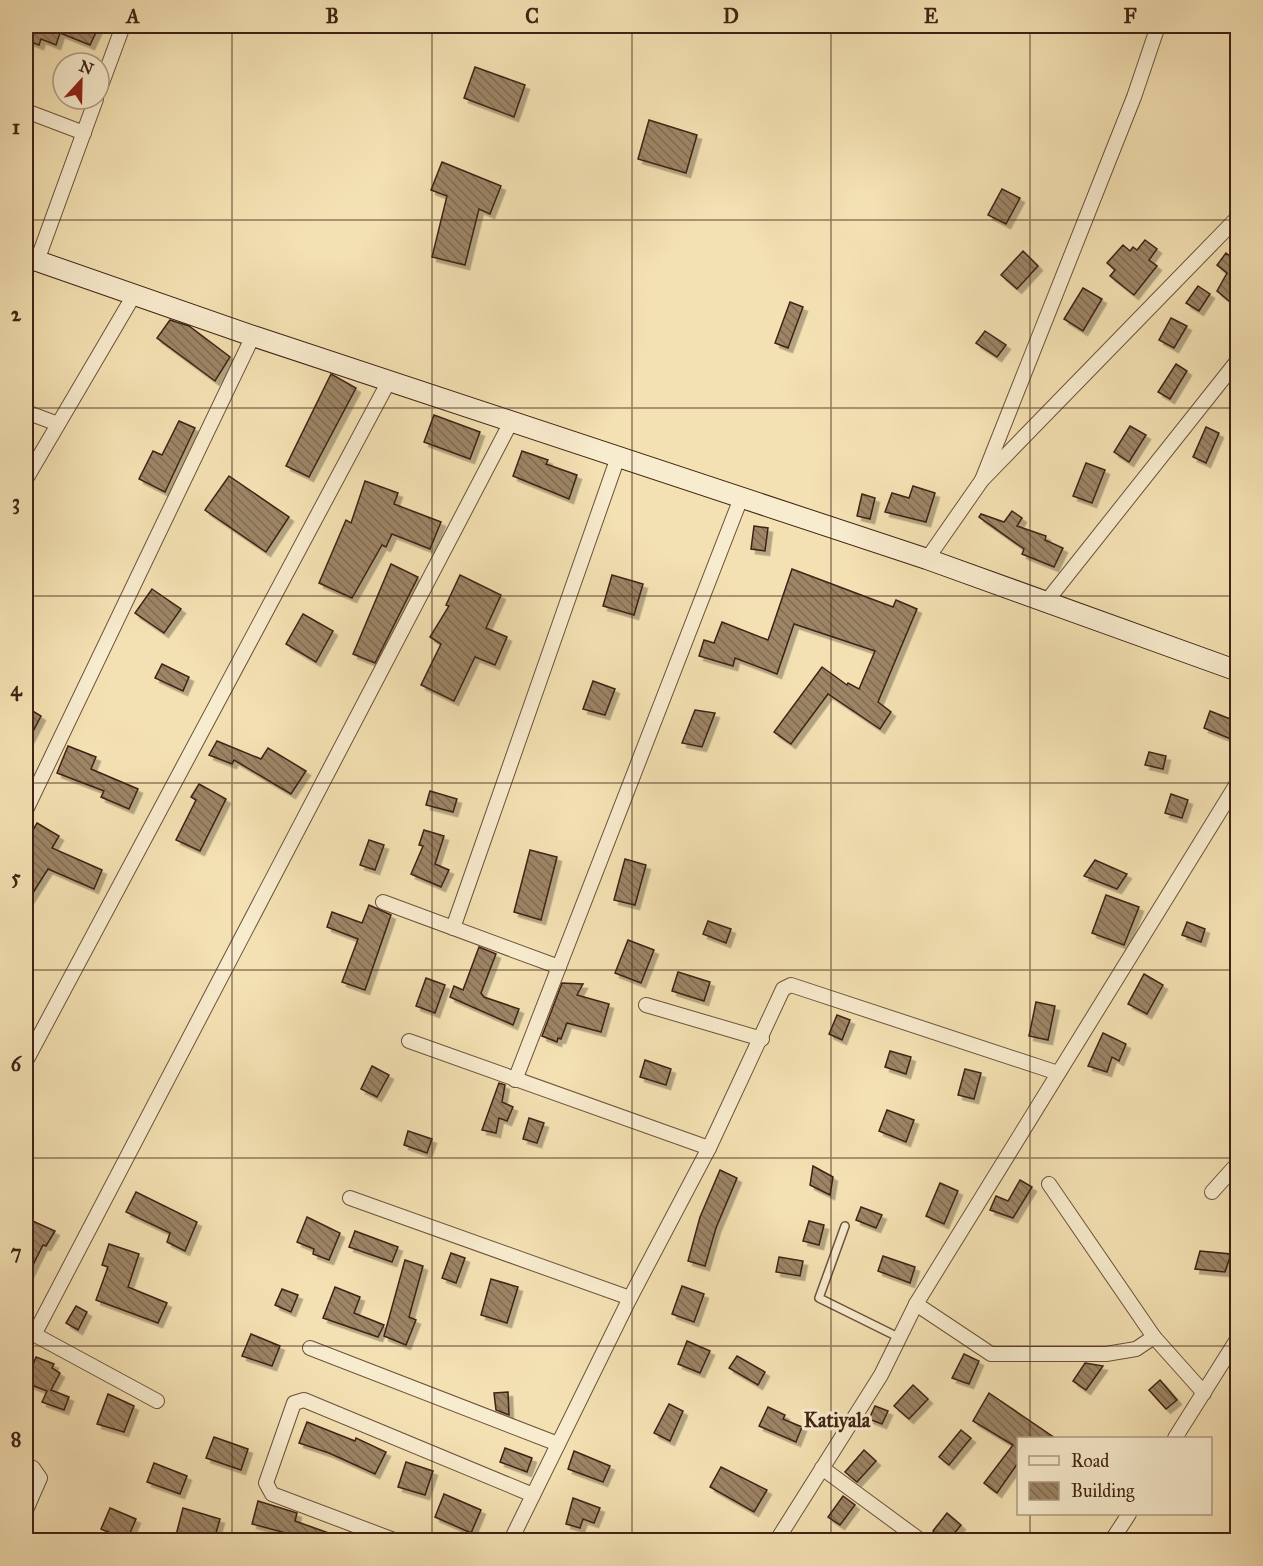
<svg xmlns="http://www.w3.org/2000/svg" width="1263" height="1566" viewBox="0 0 1263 1566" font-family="'IM FELL Great Primer',serif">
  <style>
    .building { fill: url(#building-back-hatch); stroke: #3f2213; stroke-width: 1.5; filter: url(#shadow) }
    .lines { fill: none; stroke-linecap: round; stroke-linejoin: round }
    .lane-casing { stroke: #6c523b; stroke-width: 10 }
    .street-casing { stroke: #6c523b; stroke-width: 16 }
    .secondary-casing { stroke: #3f2213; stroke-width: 22 }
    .lane { stroke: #f8ecce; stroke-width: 7 }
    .street { stroke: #f8ecce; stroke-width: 14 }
    .secondary { stroke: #f8ecce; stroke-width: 20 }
    .grid { fill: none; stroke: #3f2213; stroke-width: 1.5; stroke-opacity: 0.55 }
    .labels { text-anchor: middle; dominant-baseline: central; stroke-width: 6; stroke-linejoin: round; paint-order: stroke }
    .quarter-label { font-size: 20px; font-weight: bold; fill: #3f2213; stroke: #f8ecce }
    .neatline { fill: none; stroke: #3f2213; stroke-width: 2 }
    .grid-label { font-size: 20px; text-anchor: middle; font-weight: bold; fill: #3f2213 }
  </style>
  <defs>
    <pattern id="building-back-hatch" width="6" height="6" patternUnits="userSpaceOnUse" patternTransform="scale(1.5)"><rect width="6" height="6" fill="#9d8566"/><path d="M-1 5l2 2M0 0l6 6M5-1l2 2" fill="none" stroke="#816c53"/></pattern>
    <filter id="shadow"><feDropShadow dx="4.5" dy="4.5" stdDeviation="0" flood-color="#0004"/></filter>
  </defs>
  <rect width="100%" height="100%" fill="#f4e1b3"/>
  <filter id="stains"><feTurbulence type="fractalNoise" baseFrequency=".00333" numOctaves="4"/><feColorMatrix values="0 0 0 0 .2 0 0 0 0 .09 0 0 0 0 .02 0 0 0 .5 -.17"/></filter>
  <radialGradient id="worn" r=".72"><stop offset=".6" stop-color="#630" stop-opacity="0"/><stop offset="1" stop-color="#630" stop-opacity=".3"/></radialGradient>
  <g class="building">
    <polygon points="26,26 99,26 90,45 60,33 56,45 41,39 39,45 26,40"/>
    <polygon points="475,67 525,85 514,117 464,98"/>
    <polygon points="649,120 697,135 686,173 638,159"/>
    <polygon points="442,162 501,186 490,214 479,209 465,265 432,257 447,196 431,190"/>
    <polygon points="1002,189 1020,198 1006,224 988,215"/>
    <polygon points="1145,240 1157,249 1149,260 1157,266 1134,295 1110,276 1115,270 1107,263 1123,245 1130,251 1133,247 1137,250"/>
    <polygon points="1023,251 1038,266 1017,289 1001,275"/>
    <polygon points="1226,253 1235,260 1238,256 1238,288 1229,301 1217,291 1227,273 1217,265"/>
    <polygon points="1198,286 1210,294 1199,311 1186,303"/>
    <polygon points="1083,288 1102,299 1083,331 1064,319"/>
    <polygon points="790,302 803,307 788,348 775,343"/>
    <polygon points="1171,318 1187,326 1174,348 1159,340"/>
    <polygon points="170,320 189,326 230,357 215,381 157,338"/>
    <polygon points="985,331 1006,345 997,357 976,343"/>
    <polygon points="1176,364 1187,371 1170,399 1158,392"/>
    <polygon points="331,374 356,388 309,477 286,466"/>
    <polygon points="434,415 480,432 470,459 424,442"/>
    <polygon points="179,421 195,428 165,492 139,479 153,451 162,455"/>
    <polygon points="1130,426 1146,435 1129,462 1114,452"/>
    <polygon points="1206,427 1219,433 1206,463 1193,457"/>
    <polygon points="522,451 548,460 546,464 577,475 569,499 513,476"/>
    <polygon points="1086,463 1105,470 1092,503 1073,496"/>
    <polygon points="229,476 289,517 266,552 205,510"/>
    <polygon points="365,481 398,493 394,504 441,522 430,549 392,534 386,547 382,545 352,598 319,583 346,520 351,523"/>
    <polygon points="913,486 935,493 926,522 885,512 892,493 909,498"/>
    <polygon points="862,494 875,498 870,519 857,516"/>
    <polygon points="1012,511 1022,518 1017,526 1046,536 1045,540 1063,548 1054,567 1022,554 1024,549 979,517 981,514 1004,522"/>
    <polygon points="754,526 768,528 765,551 751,549"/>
    <polygon points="391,564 418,577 375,663 353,654"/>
    <polygon points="792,569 893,607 896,600 917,609 878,702 891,712 880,729 828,694 791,744 774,732 822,667 847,685 848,683 859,689 875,651 794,624 777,674 735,658 733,666 699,656 704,640 714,643 722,622 768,640"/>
    <polygon points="460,575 501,595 486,628 507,637 495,665 475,657 454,701 421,685 441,644 430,637 449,606 446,605"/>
    <polygon points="612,575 643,584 634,615 603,606"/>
    <polygon points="152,589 181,609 164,633 135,613"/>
    <polygon points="303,614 333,631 316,662 286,644"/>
    <polygon points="162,664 189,677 183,691 155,678"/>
    <polygon points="593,681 615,689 605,715 583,709"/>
    <polygon points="26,707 41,716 26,745"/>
    <polygon points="695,710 715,713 702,747 682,743"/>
    <polygon points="1210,711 1238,722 1231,739 1204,728"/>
    <polygon points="217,741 261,759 268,748 306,771 291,794 234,760 232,764 209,755"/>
    <polygon points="68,746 96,757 91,769 138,789 129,809 101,797 104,791 57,773"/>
    <polygon points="1149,752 1166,756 1163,769 1145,765"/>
    <polygon points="199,784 226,799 200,851 176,840 196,800 191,797"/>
    <polygon points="430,791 457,799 453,812 426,805"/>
    <polygon points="1171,794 1188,800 1182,818 1165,813"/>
    <polygon points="37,823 59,836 52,848 102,870 94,889 48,869 26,904 26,842"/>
    <polygon points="424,830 444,836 435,864 449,870 441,887 411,874 423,846 419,845"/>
    <polygon points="369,840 384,845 375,870 360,865"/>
    <polygon points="530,850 557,857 541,920 514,912"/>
    <polygon points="625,859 646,865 635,905 614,900"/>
    <polygon points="1095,860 1127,874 1117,889 1084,876"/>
    <polygon points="1106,895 1139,907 1124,945 1092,933"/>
    <polygon points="369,905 391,915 365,990 342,982 358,939 327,927 332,912 362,923"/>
    <polygon points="708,921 731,929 726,943 703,934"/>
    <polygon points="1187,922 1205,929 1201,942 1182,935"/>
    <polygon points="628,940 654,950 641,983 615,973"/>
    <polygon points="479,947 496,954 481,993 484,997 519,1009 513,1025 450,997 454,986 463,990"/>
    <polygon points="678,972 710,982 704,1001 672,991"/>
    <polygon points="1144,974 1163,985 1147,1014 1128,1004"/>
    <polygon points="426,978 445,985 435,1013 416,1006"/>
    <polygon points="562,983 583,984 577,995 609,1004 601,1032 567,1023 561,1039 558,1038 557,1042 542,1036"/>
    <polygon points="1036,1002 1055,1006 1048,1040 1029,1036"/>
    <polygon points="837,1015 850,1020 842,1040 829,1034"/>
    <polygon points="1103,1033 1126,1044 1119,1061 1112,1057 1107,1072 1088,1066"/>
    <polygon points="890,1051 911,1057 906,1074 885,1067"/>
    <polygon points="645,1060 671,1069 666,1085 640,1077"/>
    <polygon points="372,1066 389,1075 377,1097 361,1089"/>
    <polygon points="965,1069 981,1073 974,1099 958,1095"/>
    <polygon points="499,1083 505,1085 502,1102 513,1107 507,1121 499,1118 496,1133 482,1130"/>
    <polygon points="887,1110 914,1120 906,1142 879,1131"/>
    <polygon points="529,1118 544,1123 537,1143 523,1139"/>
    <polygon points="408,1131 432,1139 427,1153 404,1145"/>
    <polygon points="813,1166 833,1177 830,1195 810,1185"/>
    <polygon points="720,1170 737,1178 716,1228 705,1266 688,1261 700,1217"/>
    <polygon points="1020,1180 1032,1187 1013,1218 990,1210 996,1196 1008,1201"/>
    <polygon points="940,1183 958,1191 944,1224 926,1216"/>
    <polygon points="136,1192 197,1222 185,1251 167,1242 170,1233 126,1212"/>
    <polygon points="861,1207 882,1215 876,1228 856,1220"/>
    <polygon points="307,1217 340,1233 329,1260 313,1254 314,1249 297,1242"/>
    <polygon points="26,1218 55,1231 46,1246 43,1245 26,1279"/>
    <polygon points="809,1221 824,1225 819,1245 803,1241"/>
    <polygon points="355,1231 398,1247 392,1262 349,1247"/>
    <polygon points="109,1244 139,1254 128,1287 167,1303 158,1323 96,1300 108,1267 102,1265"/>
    <polygon points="1200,1251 1231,1254 1225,1272 1195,1269"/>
    <polygon points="451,1253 465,1258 456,1283 442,1278"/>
    <polygon points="883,1256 915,1267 910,1283 878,1271"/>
    <polygon points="779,1257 803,1261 800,1276 776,1272"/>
    <polygon points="405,1260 423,1266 409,1317 416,1320 406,1345 384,1336"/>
    <polygon points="491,1279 518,1287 507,1323 481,1315"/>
    <polygon points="682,1286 704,1294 694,1322 672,1314"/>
    <polygon points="335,1287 360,1297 354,1313 384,1325 378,1337 323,1318"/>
    <polygon points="282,1289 298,1295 291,1312 275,1305"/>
    <polygon points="76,1306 87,1312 78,1330 66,1323"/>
    <polygon points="251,1334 280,1346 272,1366 242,1356"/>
    <polygon points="687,1341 710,1351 700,1373 678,1364"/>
    <polygon points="964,1354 979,1361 969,1384 952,1378"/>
    <polygon points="737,1356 765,1372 758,1385 729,1368"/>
    <polygon points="36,1357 54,1364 52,1368 60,1373 51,1390 69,1397 64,1410 42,1402 47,1391 26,1383"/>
    <polygon points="1085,1363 1103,1366 1086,1390 1073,1381"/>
    <polygon points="1160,1380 1177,1400 1166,1409 1149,1390"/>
    <polygon points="913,1385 928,1399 909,1419 894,1406"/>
    <polygon points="508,1392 509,1415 496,1410 494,1393"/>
    <polygon points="989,1393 1055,1438 1018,1438 1018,1463 997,1493 984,1483 1013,1445 973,1421"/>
    <polygon points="108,1394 134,1406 124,1432 97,1424"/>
    <polygon points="669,1404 683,1411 670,1441 654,1433"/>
    <polygon points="875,1406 888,1411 882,1424 869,1419"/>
    <polygon points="768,1407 785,1415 783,1419 802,1427 796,1442 759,1426"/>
    <polygon points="307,1422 355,1441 356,1438 386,1452 375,1474 329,1453 299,1443"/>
    <polygon points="961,1430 971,1438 949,1465 939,1457"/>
    <polygon points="214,1437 248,1449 241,1470 206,1458"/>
    <polygon points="505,1448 532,1458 527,1472 500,1462"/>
    <polygon points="864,1450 876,1461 857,1482 845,1472"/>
    <polygon points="574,1451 610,1466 603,1482 568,1469"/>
    <polygon points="406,1462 433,1471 425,1495 398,1487"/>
    <polygon points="154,1463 187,1476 180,1494 147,1482"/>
    <polygon points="721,1467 767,1490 754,1512 710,1487"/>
    <polygon points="444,1494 481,1510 471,1533 435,1517"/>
    <polygon points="843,1496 855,1505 840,1525 828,1517"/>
    <polygon points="573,1498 600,1508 594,1523 583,1519 580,1528 566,1524"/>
    <polygon points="258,1501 297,1513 295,1521 337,1536 336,1540 312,1540 252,1524"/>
    <polygon points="110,1508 136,1519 127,1540 101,1529"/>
    <polygon points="183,1508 220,1519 214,1540 194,1540 176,1535"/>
    <polygon points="947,1513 961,1525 949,1540 944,1540 933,1531"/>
  </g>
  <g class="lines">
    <defs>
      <polyline id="lane" points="845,1226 819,1298 898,1337"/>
      <g id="street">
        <polyline points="99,91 123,26"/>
        <polyline points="26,111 84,133"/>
        <polyline points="37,261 96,99"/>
        <polyline points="26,412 58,424"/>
        <polyline points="26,479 134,295"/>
        <polyline points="982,480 1134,97 1158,26"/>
        <polyline points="927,559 982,480 1238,217"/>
        <polyline points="1046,602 1238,360"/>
        <polyline points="26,810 253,336"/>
        <polyline points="383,902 559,967"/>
        <polyline points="453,928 618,457"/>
        <polyline points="646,1005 762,1039"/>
        <polyline points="409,1041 709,1148"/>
        <polyline points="26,1061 389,381"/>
        <polyline points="515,1080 741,498"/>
        <polyline points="1049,1184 1154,1337"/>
        <polyline points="1212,1192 1238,1163"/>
        <polyline points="350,1198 630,1298"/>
        <polyline points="916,1304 991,1354 1106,1354 1136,1349 1154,1337 1204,1393"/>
        <polyline points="26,1330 157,1401"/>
        <polyline points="34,1335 511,422"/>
        <polyline points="310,1348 558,1444"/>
        <polyline points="1175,1438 1238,1338"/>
        <polyline points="26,1465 33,1468 40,1478 26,1510"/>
        <polyline points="822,1468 920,1540"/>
        <polyline points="394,1540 272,1494 266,1483 294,1403 304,1400 533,1495"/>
        <polyline points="511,1540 630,1298 709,1148 783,989 791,985 1058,1073"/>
        <polyline points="777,1540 881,1375 916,1304 1238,782"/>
        <polyline points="1112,1540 1129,1514"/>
      </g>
      <polyline id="secondary" points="26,257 253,336 927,559 1238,671"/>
    </defs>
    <use href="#lane" class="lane-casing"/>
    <use href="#street" class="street-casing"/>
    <use href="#secondary" class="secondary-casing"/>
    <use href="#lane" class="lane"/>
    <use href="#street" class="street"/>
    <use href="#secondary" class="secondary"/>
  </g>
  <path class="grid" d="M232,26V1540M432,26V1540M632,26V1540M831,26V1540M1030,26V1438M26,220H1238M26,408H1238M26,596H1238M26,783H1238M26,970H1238M26,1158H1238M26,1346H1238M1030,1514V1540"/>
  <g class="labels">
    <g class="quarter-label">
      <text x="837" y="1420">Katiyala</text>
    </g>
  </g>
  <rect width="1263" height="1566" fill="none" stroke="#f4e1b3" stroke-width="66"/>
  <rect x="1017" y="1437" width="195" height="78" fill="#f8ecce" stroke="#ae9b83" stroke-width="1.5"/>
  <rect x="1029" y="1456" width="30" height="9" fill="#f8ecce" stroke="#ae9b83" stroke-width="1.5"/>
  <text x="1071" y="1467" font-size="18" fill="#3f2213">Road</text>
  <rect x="1029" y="1482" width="30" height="18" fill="url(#building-back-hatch)" stroke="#ae9b83" stroke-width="1.5"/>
  <text x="1071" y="1497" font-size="18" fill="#3f2213">Building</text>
  <g transform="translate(81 81) rotate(22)"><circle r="28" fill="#f8ecce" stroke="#ae9b83" stroke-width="1.5"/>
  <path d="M0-4.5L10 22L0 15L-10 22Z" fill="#8f2418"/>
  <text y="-9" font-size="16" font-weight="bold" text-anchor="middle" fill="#3f2213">N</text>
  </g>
  <rect x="33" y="33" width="1197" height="1500" class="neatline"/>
  <g class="grid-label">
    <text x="133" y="23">A</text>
    <text x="332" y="23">B</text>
    <text x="532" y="23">C</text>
    <text x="731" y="23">D</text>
    <text x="931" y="23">E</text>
    <text x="1130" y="23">F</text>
    <text x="16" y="134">1</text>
    <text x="16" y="321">2</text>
    <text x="16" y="509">3</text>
    <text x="16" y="696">4</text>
    <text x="16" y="884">5</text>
    <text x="16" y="1071">6</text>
    <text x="16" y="1259">7</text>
    <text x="16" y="1446">8</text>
  </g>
  <rect width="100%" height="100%" filter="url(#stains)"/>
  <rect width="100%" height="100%" fill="url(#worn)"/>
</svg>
